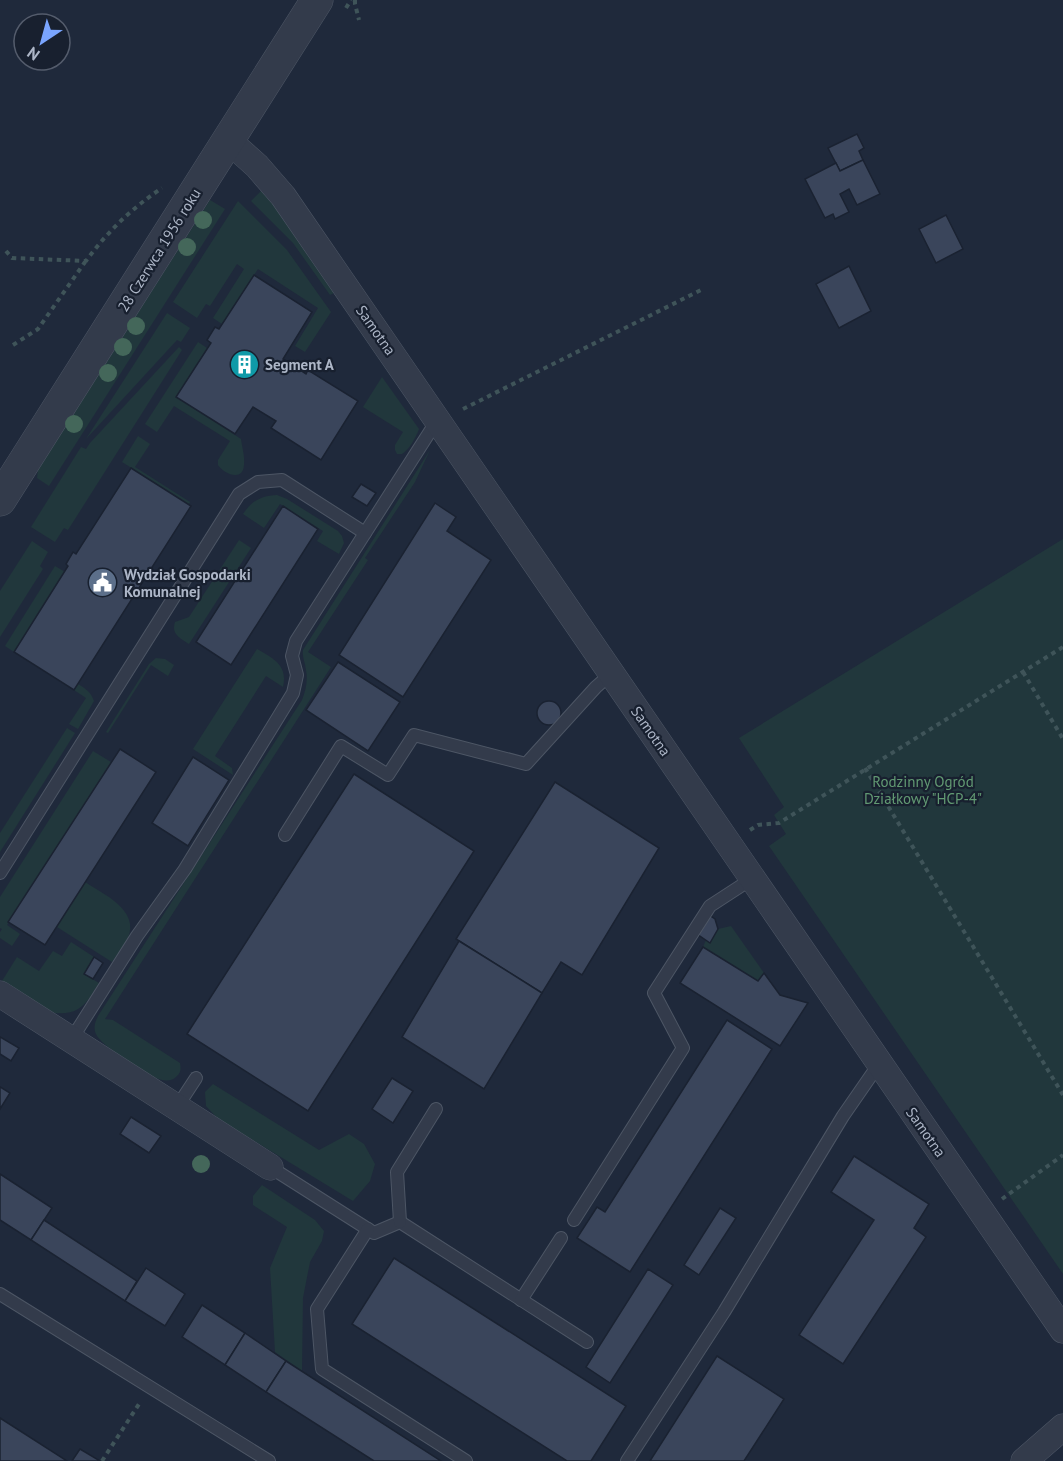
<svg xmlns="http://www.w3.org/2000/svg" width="1063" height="1461" viewBox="0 0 1063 1461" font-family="'PT Sans',sans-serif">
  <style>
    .green { fill: #21373c }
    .building { fill: #3a455b; stroke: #1a2231; stroke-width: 1.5 }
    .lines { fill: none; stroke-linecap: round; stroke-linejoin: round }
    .service-casing { stroke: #4d5665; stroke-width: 14 }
    .minor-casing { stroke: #4d5665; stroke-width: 27 }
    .tertiary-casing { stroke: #4d5665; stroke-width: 33 }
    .path { stroke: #3f5459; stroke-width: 4; stroke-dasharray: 4.5 4.5; stroke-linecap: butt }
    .service { stroke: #333b4b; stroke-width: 12 }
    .minor { stroke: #333b4b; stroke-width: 26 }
    .tertiary { stroke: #333b4b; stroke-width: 32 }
    .tree { fill: #44675a }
    .labels { text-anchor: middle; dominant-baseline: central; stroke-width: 4.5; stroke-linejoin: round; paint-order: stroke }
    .street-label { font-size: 15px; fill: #adb6c7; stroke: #18202f }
    .poi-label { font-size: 15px; font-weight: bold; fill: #adb6c7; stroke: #18202f; text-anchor: start }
    .park-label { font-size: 15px; fill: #629a73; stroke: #18202f }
  </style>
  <rect width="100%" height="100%" fill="#1f293b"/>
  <g class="green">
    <polygon points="261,191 274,204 334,293 330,295 293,243 251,201"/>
    <polygon points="210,200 225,209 49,486 37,478 38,469"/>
    <polygon points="238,201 287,250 331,312 305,352 295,346 318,308 258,269 222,324 213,318 244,269 237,264 210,306 206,304 197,318 173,302"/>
    <polygon points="167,313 190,328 181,342 177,340 86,439"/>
    <path d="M198,342L207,348L176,397L241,439C242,447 245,456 244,465C243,482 224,474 218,465V460L230,441L174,406L157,432L145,424Z"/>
    <polygon points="179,347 182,350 68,530 64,528 55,542 31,527 81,447 86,449 90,443"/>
    <path d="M382,377L419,429C416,437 410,449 402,454H397L395,450V445L403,432L363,407Z"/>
    <polygon points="138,436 150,444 135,467 190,502 189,504 122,462"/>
    <path d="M430,450L415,482L365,558L368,560L308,652L331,667L105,1019L113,1020L180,1063C181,1069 181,1072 177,1076C172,1082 163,1081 156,1078C144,1073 100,1045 96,1034C93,1028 95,1022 98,1016L302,700C306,690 308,680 306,670C305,662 302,657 303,650Z"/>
    <path d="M277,495L287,499L338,531L342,536L344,543L339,554L317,541L323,531L280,504L264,528L243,514C252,501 260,496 277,495Z"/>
    <polygon points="1063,539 1063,1274 769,846 786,834 774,815 784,807 739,738"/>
    <path d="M239,540L251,548L189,644C180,638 171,634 175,622L189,617Z"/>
    <polygon points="32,541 48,552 40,566 43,569 0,637 0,591"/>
    <polygon points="55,566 65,572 14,652 5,646"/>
    <path d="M257,649C274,659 288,665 283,687L266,676L215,756L232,768L233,775L193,749Z"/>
    <polygon points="156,658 165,659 174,665 168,676 151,665 108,733 106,732 149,664"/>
    <path d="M78,684C86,689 91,692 94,701L78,729L69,724L86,698L74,690Z"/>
    <polygon points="67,728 75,733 0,852 0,833"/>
    <polygon points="93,751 111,762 7,925 20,934 12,946 0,938 0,932 2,929 0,928 0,897"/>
    <path d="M85,882C103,894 140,910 128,938C124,946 117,954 112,962L57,927Z"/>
    <polygon points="731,926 764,973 758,981 703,947 706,940 710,942 718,929"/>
    <path d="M71,942L94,957L84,974L99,983C93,992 88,1003 78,1009C72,1013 63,1014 55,1013C40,1009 16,990 2,981L17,957L39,971L53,951L62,956Z"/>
    <polygon points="213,1084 319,1150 349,1134 364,1144 375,1164 370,1181 353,1201 218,1119 206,1106 205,1092"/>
    <polygon points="262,1185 315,1220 324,1231 322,1241 310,1262 303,1298 302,1371 275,1352 270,1268 287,1227 253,1205 253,1196"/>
  </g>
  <g class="building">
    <polygon points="857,134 864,148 859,151 863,160 840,171 828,148"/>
    <polygon points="863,160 880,194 857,205 849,189 840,194 849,212 835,219 833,214 825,218 805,179 836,163 840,171"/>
    <polygon points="946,215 963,249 936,263 919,229"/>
    <polygon points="849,266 871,311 839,328 816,284"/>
    <polygon points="254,275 312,312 283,359 306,374 308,370 358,401 321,460 271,428 276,421 253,407 235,434 176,397 211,343 207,340 215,327 219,329"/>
    <polygon points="131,468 191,506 74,690 14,652 68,566 66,564 73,552 76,554"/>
    <polygon points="361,484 376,493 367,506 352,497"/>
    <polygon points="435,503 456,517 447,531 491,560 403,697 339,655"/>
    <polygon points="283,506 318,529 231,665 196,642"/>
    <polygon points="338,662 400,702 368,751 306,710"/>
    <circle cx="549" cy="713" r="12"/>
    <polygon points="120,749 156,772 45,945 8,922"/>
    <polygon points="193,757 229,780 188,846 152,823"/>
    <polygon points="354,774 474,851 308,1111 187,1034"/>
    <polygon points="555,782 659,848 582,975 561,962 542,993 456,939"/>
    <polygon points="709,915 715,919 718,929 710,943 697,934"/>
    <polygon points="459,941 542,993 484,1089 402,1037"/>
    <polygon points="703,947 758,981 764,973 780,995 808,1003 780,1046 680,983"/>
    <polygon points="94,957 103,963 93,979 84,974"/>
    <polygon points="727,1020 772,1049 630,1272 577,1238 597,1207 605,1212"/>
    <polygon points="0,1037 19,1048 11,1061 0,1054"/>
    <polygon points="392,1078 413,1091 393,1123 372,1109"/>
    <polygon points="0,1087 10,1093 0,1109"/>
    <polygon points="131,1117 161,1136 149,1153 120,1134"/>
    <polygon points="854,1156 929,1204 914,1228 926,1237 843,1364 799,1335 874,1220 831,1192"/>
    <polygon points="0,1174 52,1208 31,1240 0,1220"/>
    <polygon points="720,1208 736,1218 699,1275 684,1265"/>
    <polygon points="44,1220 137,1281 125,1301 31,1240"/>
    <polygon points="394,1258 626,1406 591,1461 567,1461 352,1324"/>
    <polygon points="146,1268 185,1294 165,1326 125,1301"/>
    <polygon points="648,1269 673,1285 610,1383 586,1367"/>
    <polygon points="202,1305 245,1333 225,1365 182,1337"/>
    <polygon points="245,1333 286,1361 266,1392 225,1365"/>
    <polygon points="717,1356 784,1399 744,1461 650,1461"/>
    <polygon points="286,1361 441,1461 374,1461 266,1392"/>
    <polygon points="0,1418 67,1461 0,1461"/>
    <polygon points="80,1449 100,1461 72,1461"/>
  </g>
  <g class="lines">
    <defs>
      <g id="service">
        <polyline points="285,835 341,746 388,775 414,735 526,764 596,687 611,674"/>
        <polyline points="0,873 239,494 258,482 282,480 365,533"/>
        <polyline points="71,1040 137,936 185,869 293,693 297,675 292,656 296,641 438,419"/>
        <polyline points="177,1107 196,1078"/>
        <polyline points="270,1167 374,1233 400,1222 587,1342"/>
        <polyline points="574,1220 683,1048 654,993 710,906 753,878"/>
        <polyline points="400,1222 397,1172 436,1109"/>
        <polyline points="368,1229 317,1309 322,1369 466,1461"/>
        <polyline points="0,1294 269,1461"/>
        <polyline points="521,1300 561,1238"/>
        <polyline points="627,1461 724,1312 843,1116 879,1064"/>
      </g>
      <g id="minor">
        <path d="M229,141L257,166L283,196C545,573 802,953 1063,1330"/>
        <polyline points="0,994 270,1167"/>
        <polyline points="1024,1461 1063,1427"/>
      </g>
      <polyline id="tertiary" points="0,500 317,0"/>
    </defs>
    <use href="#service" class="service-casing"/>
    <use href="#minor" class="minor-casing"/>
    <use href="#tertiary" class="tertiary-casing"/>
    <g class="path">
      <polyline points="355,0 355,4 359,20"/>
      <polyline points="346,8 351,0"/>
      <path d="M6,251L12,258L86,261C107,232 132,208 162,188"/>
      <polyline points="13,345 38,329 85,262"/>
      <polyline points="463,409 701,290"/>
      <polyline points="1023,672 1063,739"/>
      <polyline points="865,768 1063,1095"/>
      <polyline points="750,830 758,825 779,823 1063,647"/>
      <polyline points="1002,1199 1063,1155"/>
      <polyline points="102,1461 139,1404"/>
    </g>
    <use href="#service" class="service"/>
    <use href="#minor" class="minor"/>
    <use href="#tertiary" class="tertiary"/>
  </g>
  <g class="tree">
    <circle cx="203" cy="220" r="9"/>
    <circle cx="187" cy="247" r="9"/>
    <circle cx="136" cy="326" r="9"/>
    <circle cx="123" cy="347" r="9"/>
    <circle cx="108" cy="373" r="9"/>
    <circle cx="74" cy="424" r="9"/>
    <circle cx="201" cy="1164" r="9"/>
  </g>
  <defs>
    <symbol id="building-disc" viewBox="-11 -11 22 22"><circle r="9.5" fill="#0f9aa8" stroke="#18202f"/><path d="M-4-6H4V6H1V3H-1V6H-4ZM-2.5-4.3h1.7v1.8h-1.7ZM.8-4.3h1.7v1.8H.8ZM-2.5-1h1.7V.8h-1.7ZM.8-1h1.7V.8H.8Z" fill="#fff"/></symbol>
    <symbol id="civic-disc" viewBox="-11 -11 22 22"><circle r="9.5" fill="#5c6f8a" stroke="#18202f"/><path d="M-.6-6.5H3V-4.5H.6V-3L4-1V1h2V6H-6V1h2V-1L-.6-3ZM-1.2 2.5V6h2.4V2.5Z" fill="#fff"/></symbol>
  </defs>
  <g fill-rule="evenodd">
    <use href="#building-disc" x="228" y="348" width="33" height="33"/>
    <use href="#civic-disc" x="86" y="566" width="33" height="33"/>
  </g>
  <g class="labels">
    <g class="street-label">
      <text transform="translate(159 250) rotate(-58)">28 Czerwca 1956 roku</text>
      <text transform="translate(376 330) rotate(55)">Samotna</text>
      <text transform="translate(651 731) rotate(55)">Samotna</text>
      <text transform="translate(926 1132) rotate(55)">Samotna</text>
    </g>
    <g class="poi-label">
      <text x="265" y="364">Segment A</text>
      <text x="124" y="574">Wydział Gospodarki<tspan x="124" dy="17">Komunalnej</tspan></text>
    </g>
    <g class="park-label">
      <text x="923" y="781">Rodzinny Ogród<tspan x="923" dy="17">Działkowy "HCP-4"</tspan></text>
    </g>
  </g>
  <g transform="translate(42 42) rotate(216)"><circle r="28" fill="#18202f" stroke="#545c6c" stroke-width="1.5"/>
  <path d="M0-4.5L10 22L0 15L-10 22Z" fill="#7aa5ff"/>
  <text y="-9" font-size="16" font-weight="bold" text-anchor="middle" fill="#adb6c7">N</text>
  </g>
</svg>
